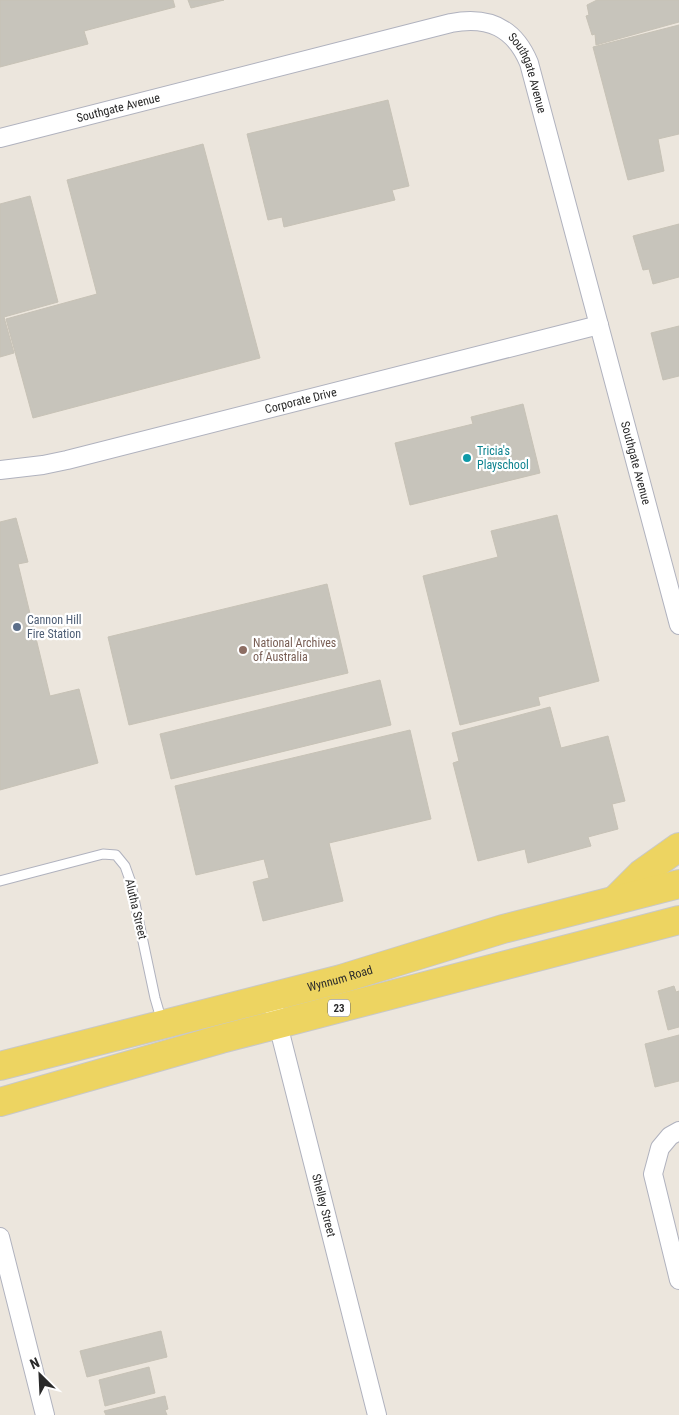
<svg xmlns="http://www.w3.org/2000/svg" width="679" height="1415" viewBox="0 0 679 1415" font-family="'Roboto Condensed',sans-serif">
  <style>
    .building { fill: #c7c4bb; stroke: #c7c2b6 }
    .lines { fill: none; stroke-linecap: round; stroke-linejoin: round }
    .lane-casing { stroke: #b0b2be; stroke-width: 11 }
    .street-casing { stroke: #b0b2be; stroke-width: 20 }
    .primary-casing { stroke: #c8c8c8; stroke-width: 30 }
    .lane { stroke: #fff; stroke-width: 9 }
    .street { stroke: #fff; stroke-width: 18 }
    .primary { stroke: #edd461; stroke-width: 28 }
    .culture-dot { fill: #0f9aa8; stroke: #fff; stroke-width: 2 }
    .service-dot { fill: #5c6f8a; stroke: #fff; stroke-width: 2 }
    .education-dot { fill: #8d6e63; stroke: #fff; stroke-width: 2 }
    .labels { text-anchor: middle; dominant-baseline: central; stroke-width: 4.5; stroke-linejoin: round; paint-order: stroke }
    .shield { fill: #fff; stroke: #6a6a6a; stroke-width: 1 }
    .shield-label { font-size: 11px; font-weight: bold; fill: #2a2a2a }
    .street-label { font-size: 12px; fill: #2a2a2a; stroke: #fff }
    .culture-label { font-size: 12px; fill: #0d838f; stroke: #fff; text-anchor: start }
    .service-label { font-size: 12px; fill: #4e5e75; stroke: #fff; text-anchor: start }
    .education-label { font-size: 12px; fill: #785e54; stroke: #fff; text-anchor: start }
  </style>
  <rect width="100%" height="100%" fill="#ece6dd"/>
  <g class="building">
    <polygon points="0,0 173,0 175,7 84,31 88,44 0,67"/>
    <polygon points="188,0 224,0 191,8"/>
    <polygon points="597,0 679,0 679,22 596,45 595,34 592,35 586,16 589,15 587,5"/>
    <polygon points="679,25 679,134 658,139 664,171 628,180 593,47"/>
    <polygon points="388,100 409,186 392,190 395,200 284,227 282,217 268,220 247,134"/>
    <polygon points="203,144 260,358 33,418 6,319 97,294 67,180"/>
    <polygon points="30,196 58,302 4,317 14,353 0,357 0,204"/>
    <polygon points="679,224 679,277 653,284 649,269 643,270 633,236"/>
    <polygon points="679,326 679,376 663,380 651,333"/>
    <polygon points="523,404 540,473 410,505 395,443 473,424 471,417"/>
    <polygon points="557,515 599,681 538,697 540,705 460,725 423,576 498,557 491,531"/>
    <polygon points="16,518 28,562 18,564 50,696 79,689 98,763 0,790 0,522"/>
    <polygon points="327,584 348,673 129,725 108,637"/>
    <polygon points="380,680 391,725 171,779 160,734"/>
    <polygon points="550,707 561,748 608,736 625,801 612,804 618,829 588,837 591,846 528,863 525,849 478,861 453,763 459,761 452,733"/>
    <polygon points="410,730 431,819 329,843 343,901 263,921 253,882 269,878 264,859 196,875 175,786"/>
    <polygon points="674,986 676,992 679,991 679,1027 668,1030 658,991"/>
    <polygon points="679,1035 679,1081 655,1087 645,1044"/>
    <polygon points="161,1331 167,1357 87,1377 80,1351"/>
    <polygon points="149,1367 155,1393 105,1406 99,1380"/>
    <polygon points="165,1396 168,1409 165,1410 167,1415 106,1415 104,1411"/>
  </g>
  <g class="lines">
    <defs>
      <polyline id="lane" points="0,881 103,854 116,855 125,866 130,880 155,998 162,1022"/>
      <g id="street">
        <path id="s1" d="M0,138L451,23C488,16 514,27 529,63L679,625"/>
        <path id="s2" d="M0,470L43,465L67,460L599,325"/>
        <path id="s3" d="M271,997L377,1415"/>
        <polyline points="679,1131 670,1136 660,1148 653,1174 679,1280"/>
        <polyline points="0,1237 45,1415"/>
      </g>
      <g id="primary">
        <polyline points="616,899 641,874 679,847"/>
        <path id="s4" d="M0,1066L341,979L503,929L679,884"/>
        <polyline points="0,1102 221,1039 679,920"/>
      </g>
    </defs>
    <use href="#lane" class="lane-casing"/>
    <use href="#street" class="street-casing"/>
    <use href="#primary" class="primary-casing"/>
    <use href="#lane" class="lane"/>
    <use href="#street" class="street"/>
    <use href="#primary" class="primary"/>
  </g>
  <circle class="culture-dot" cx="467" cy="458" r="5"/>
  <circle class="service-dot" cx="17" cy="627" r="5"/>
  <circle class="education-dot" cx="243" cy="650" r="5"/>
  <g class="labels">
    <rect class="shield" x="328" y="999.5" width="22" height="17" rx="4"/>
    <g class="shield-label">
      <text x="339" y="1008">23</text>
    </g>
    <g class="street-label">
      <text stroke="none"><textPath href="#s1" startOffset="571">Southgate Avenue</textPath></text>
      <text stroke="none"><textPath href="#s1" startOffset="122">Southgate Avenue</textPath></text>
      <text stroke="none"><textPath href="#s2" startOffset="309">Corporate Drive</textPath></text>
      <text stroke="none"><textPath href="#s1" startOffset="976">Southgate Avenue</textPath></text>
      <text transform="translate(136 909) rotate(77)">Alutha Street</text>
      <text stroke="none"><textPath href="#s4" startOffset="351">Wynnum Road</textPath></text>
      <text stroke="none"><textPath href="#s3" startOffset="215">Shelley Street</textPath></text>
    </g>
    <g class="culture-label">
      <text x="477" y="451">Tricia's<tspan x="477" dy="14">Playschool</tspan></text>
    </g>
    <g class="service-label">
      <text x="27" y="620">Cannon Hill<tspan x="27" dy="14">Fire Station</tspan></text>
    </g>
    <g class="education-label">
      <text x="253" y="643">National Archives<tspan x="253" dy="14">of Australia</tspan></text>
    </g>
  </g>
  <g transform="translate(40 1375) rotate(336)" stroke="#ffffff" stroke-width="4" paint-order="stroke">
  <path d="M0-4L9 19L0 12L-9 19Z" fill="#2a2a2a"/>
  <text y="-8" font-size="14" font-weight="bold" text-anchor="middle" fill="#2a2a2a">N</text>
  </g>
</svg>
